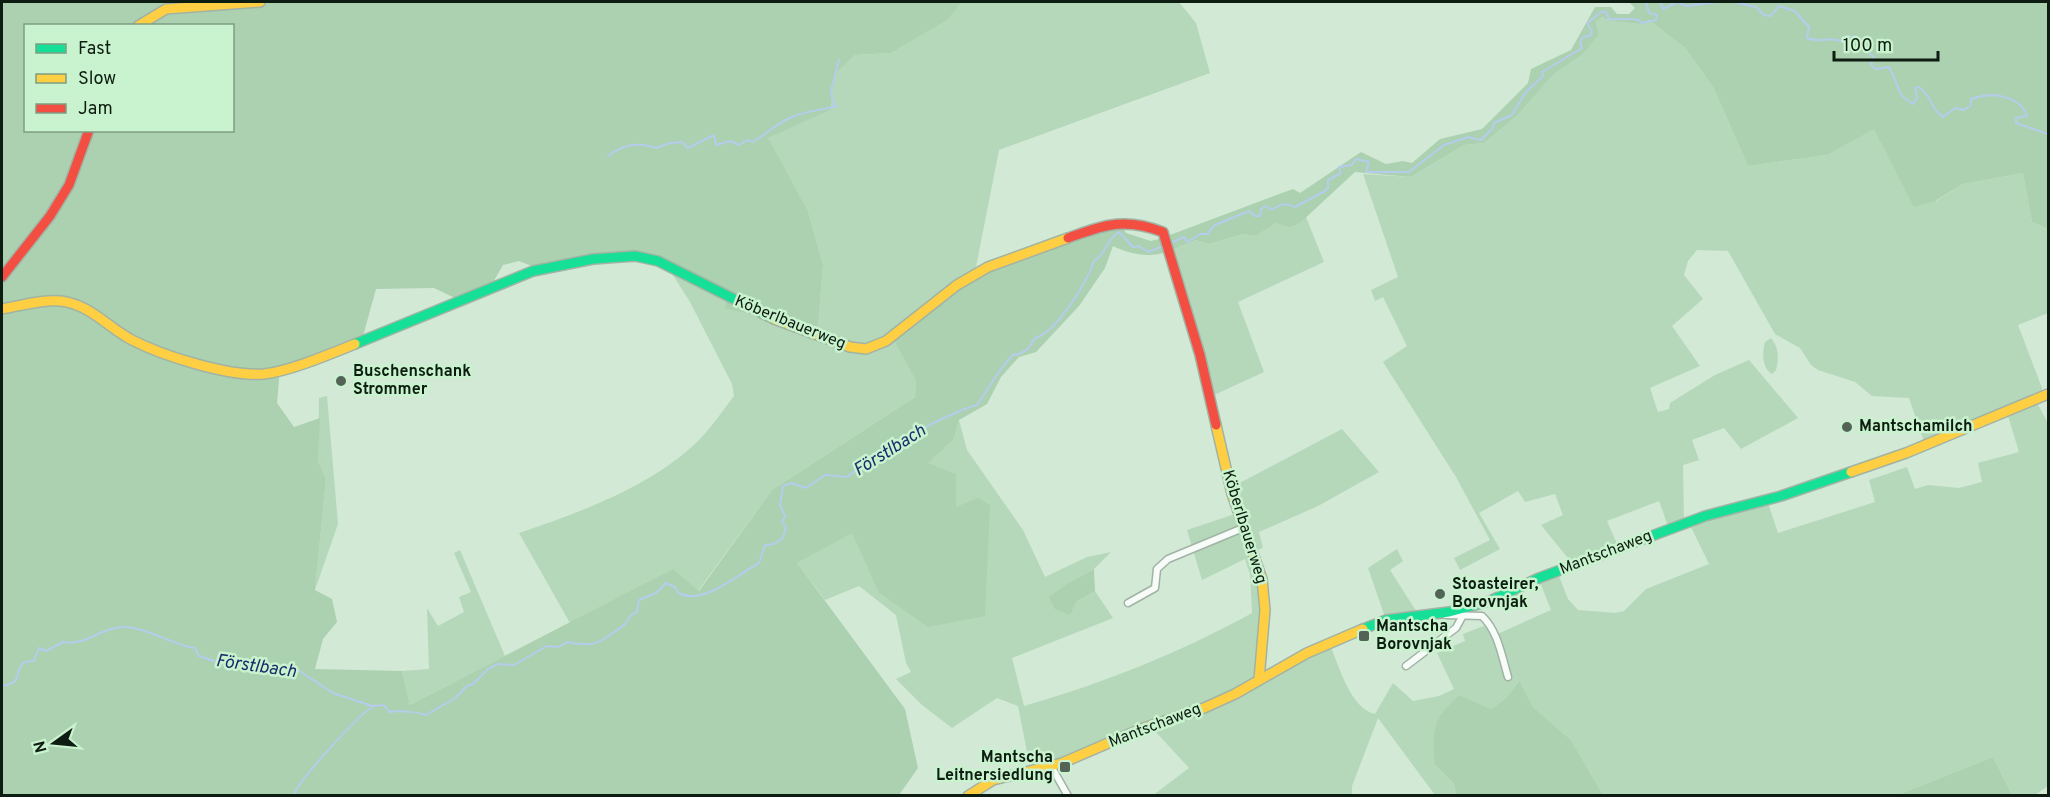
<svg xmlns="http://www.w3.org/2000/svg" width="2050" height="797" viewBox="0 0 2050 797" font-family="Overpass,sans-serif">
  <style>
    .green { fill: #b5d8ba }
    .forest { fill: #abd1b0; fill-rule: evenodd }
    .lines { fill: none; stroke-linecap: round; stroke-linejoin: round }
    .stream { stroke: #b6ccec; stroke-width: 2 }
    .street-casing { stroke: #a1b3a4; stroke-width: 9 }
    .fast-casing { stroke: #a1b3a4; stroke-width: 12 }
    .slow-casing { stroke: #a1b3a4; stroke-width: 12 }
    .jam-casing { stroke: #a1b3a4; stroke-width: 12 }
    .street { stroke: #f8fcf9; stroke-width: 6 }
    .fast { stroke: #16e098; stroke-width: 9 }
    .slow { stroke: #ffcf43; stroke-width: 9 }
    .jam { stroke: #f24e42; stroke-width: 9 }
    .poi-dot { fill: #536456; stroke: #c9f2ce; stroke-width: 2 }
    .labels { text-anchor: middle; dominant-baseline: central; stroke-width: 5; stroke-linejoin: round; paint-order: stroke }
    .street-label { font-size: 16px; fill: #0e1d11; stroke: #c9f2ce }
    .poi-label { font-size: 16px; font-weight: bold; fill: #0e1d11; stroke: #c9f2ce; text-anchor: start }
    .water-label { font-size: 18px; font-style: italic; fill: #1b2b6a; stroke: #c9f2ce }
  </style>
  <rect width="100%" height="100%" fill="#d2e9d5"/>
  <g class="green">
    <polygon points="962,2 1179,2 1196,23 1210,73 999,150 975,272 887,337 867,347 834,338 818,328 823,265 808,211 767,138 831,110 834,75 855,55 891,53 946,20"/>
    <path d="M1602,17C1615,25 1628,21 1643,25L1649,20L1685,48L1713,87L1748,166L1827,155L1874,128L1936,201L1963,184L2023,173L2032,222L2046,229L2048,227V313L2018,325L2042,388L2041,393L1924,442L1909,398L1872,396L1855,382L1818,370L1811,365L1800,348L1775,334L1728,251L1697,250L1688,261L1684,275L1703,299L1672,326L1700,366L1650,388L1658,412L1669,409L1670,403L1715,375L1749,360L1798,418L1741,449L1724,428L1692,440L1699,460L1683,465L1684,520L1668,526L1659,501L1607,521L1618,546L1572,563L1541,525L1563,515L1555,494L1525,502L1518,491L1479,513L1500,549L1460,570L1454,558L1490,540L1456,477L1383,362L1407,346L1383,297L1375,301L1371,290L1398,277L1363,174L1411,177L1464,145L1484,143L1517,116L1554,74L1582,55L1595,21Z"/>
    <polygon points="1306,217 1324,262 1238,302 1264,372 1214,395 1174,249 1196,240 1209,244 1243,234 1256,236 1276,223 1301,222"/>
    <path d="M671,272L727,302L725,309L764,317L850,350L861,353L894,341L916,381L915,397L772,490L698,591L673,570L570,623L519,533C581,512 651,487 699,440C712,427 723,410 734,396L732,384L690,302Z"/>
    <path d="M1771,338C1779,347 1779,359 1776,370L1772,374C1762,369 1762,352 1765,342Z"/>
    <polygon points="327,396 338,524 315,590 326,479 318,461 319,398"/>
    <path d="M2037,403L2048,423V786L2035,795H2012L1993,757L1898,795H1603L1571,740L1533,707L1518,682L1506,698L1491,709L1460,695L1435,765L1454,784L1456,795H1435L1378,718L1352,786V795L1152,796L1189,768L1154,730L1330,645C1339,666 1350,708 1375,714L1393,683L1413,701L1439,696L1454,689L1437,653L1465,641L1463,634L1486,625L1493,636L1551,610L1540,582L1559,576L1568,599L1578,610L1615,613L1624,611L1646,589L1709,564L1690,525L1703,519L1768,503L1778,533L1875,502L1869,480L1907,467L1915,489L1928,485L1959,488L1982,482L1978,463L2019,452L2008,416Z"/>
    <path d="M959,420L967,450L1023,530L1045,577L1087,557L1111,552L1094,569L1070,582L1076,602L1095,591L1113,618L1012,658L1024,706C1104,683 1179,653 1252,613L1250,574L1245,559L1202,580L1187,530L1235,514L1263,595L1256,677L1200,706L1077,755L1030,767L1018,706L997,698L952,728L922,705L896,679L911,672L906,663L896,615L859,586L825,600L797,563L852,532L878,592L955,508L927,463L954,439Z"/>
    <polygon points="1342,429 1379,472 1318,506 1259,532 1263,548 1257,550 1232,487"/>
    <polygon points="1397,549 1403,561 1390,570 1416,611 1385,617 1368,568"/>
    <polygon points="460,550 505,656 410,705 402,671 429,669 427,608 438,626 464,612 459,597 471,592 454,553"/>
  </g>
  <g class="forest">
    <path d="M2,2H962L947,20L891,53L855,55L834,75L831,110L768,138L808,211L823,265L818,328L725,309L728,294L658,258L537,268L519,261L503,265L492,284L457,299L434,288L376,289L363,336L280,368L277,403L294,427L320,418L318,461L326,479L315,590L332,599L337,622L323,639L315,669L402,671L410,705L673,569L699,591L772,490L915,397L916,381L894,341L973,277L1112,226H1122L1126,233L1151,241L1163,238L1167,252C1148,258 1130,254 1113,246L1105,268L1079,306L1036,352L1019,357L1001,377L987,404L959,420L954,439L928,463L956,474V507L978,498L990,505L985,616L928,627L878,592L852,533L797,563L905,709L918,768L899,795L2,796ZM26,26H232V130H26Z"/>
    <path d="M1629,2H2048V227L2047,229L2032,222L2023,173L1963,184L1935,201L1914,207L1874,129L1827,155L1748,166L1713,87L1685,48L1649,20L1643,25C1628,21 1615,25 1602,17L1595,22L1599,34L1582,55L1554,74L1517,116L1484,143L1464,145L1411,177L1355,172L1301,222L1290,227L1276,223L1256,236L1243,234L1209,244L1196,240L1174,249L1170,235L1293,189L1300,193L1361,152L1386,164L1403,161L1412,163L1440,139L1482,129L1528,83L1531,69L1571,50L1595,7H1611L1617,14H1629L1635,8Z"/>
    <polygon points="1094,569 1095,591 1076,602 1070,615 1055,609 1049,597 1070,582"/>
    <path d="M1519,681L1533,707L1571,740L1603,795H1456L1454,784L1435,765C1432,731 1432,718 1460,695L1491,709L1506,698Z"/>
    <polygon points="1993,757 2012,795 1898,795"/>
  </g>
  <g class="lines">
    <g class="stream">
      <polyline points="1660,2 1663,9 1677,2 1686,6 1719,2"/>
      <path d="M1734,2L1756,7L1764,15L1771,16L1779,6L1795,11L1809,27L1807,38C1819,43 1829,37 1841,41L1850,36L1858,39L1861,46L1874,57L1871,64L1875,69L1889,67L1902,96L1913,104L1917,98L1915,88L1919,87C1932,95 1930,109 1943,117L1955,108L1964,110L1971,105V99C1990,92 2019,94 2027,116L2016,118V123L2048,134"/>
      <polyline points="834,106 831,91 839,60"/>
      <path d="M608,156C625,144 637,142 656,148L670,143L682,142L688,148L714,135L716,145L731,141L739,145L747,140L753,142C767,133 778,123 792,117C806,111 822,110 837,106"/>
      <path d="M1169,244L1184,237L1187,242L1200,234H1207L1215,225L1249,211L1255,216H1260L1261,209L1265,206L1272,210C1280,204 1286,202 1295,207L1325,191L1328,188V180L1341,173L1339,167L1352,165L1356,159L1369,162L1366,172H1409L1444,145L1468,137L1481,140L1492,129L1494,123L1512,115L1525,93L1543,76L1542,72L1582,48L1580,43L1582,38L1591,35L1592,31L1587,23L1601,12H1606L1609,19C1619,20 1628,18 1639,20L1641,23L1656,20L1657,15L1649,13L1646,2"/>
      <path d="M2,686C24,683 13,674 24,662L34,661L39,648L46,651L63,642C85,647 104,625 127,627C151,629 172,645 195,648L199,656L217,662L233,660L298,670L333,693L372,706L384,705L389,712C396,710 418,712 426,715L454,699L468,685H472L488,669L498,664L514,665L547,646L559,647L567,642C590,646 595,646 613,633C622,626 626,626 630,616L637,612L639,600L656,593L666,583L675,587L678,593C703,606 737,575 759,563L765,545L774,544L783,538L786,527L782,522L785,516L780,505L783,486L792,483L806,488L825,475L847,477C863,466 886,442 905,442C912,431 962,409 977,405C990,387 998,369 1014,354L1017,355L1028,349L1035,338C1057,332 1087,282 1094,261C1106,254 1107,239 1119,232L1133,247L1139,246L1148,252L1164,246"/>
      <path d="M294,796C296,782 358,716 372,707"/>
      <polyline points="2037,796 2039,796"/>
    </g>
    <defs>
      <g id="street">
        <polyline points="1128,603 1155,588 1157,569 1168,559 1243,528"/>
        <path d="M1446,615L1482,616C1498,631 1502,657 1508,677"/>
        <polyline points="1406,666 1456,628 1462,617"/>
        <polyline points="1051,766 1068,796"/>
      </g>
      <g id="fast">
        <polyline points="355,344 533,271 593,259 635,256 658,261 774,319"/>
        <polyline points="1363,629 1386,620 1449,612 1490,601 1539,578 1705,516 1781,496 1851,472"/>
      </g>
      <g id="slow">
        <polyline points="138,26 166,9 260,2"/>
        <path d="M2,309C20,306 43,299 61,301C91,305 107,327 132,340C163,356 230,377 264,374C290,371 330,354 355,344"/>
        <polyline points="774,319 850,347 866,349 886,341 957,285 988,267 1068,238"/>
        <polyline points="1216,425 1232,494 1262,579 1265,610 1259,680"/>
        <polyline points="1851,472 1906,453 2048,394"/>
        <polyline points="968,796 993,780 1062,763 1141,729 1204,708 1235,694 1307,653 1363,629"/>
      </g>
      <g id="jam">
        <path d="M1068,238C1105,225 1124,217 1163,232L1200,355L1216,425"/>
        <polyline points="2,277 50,216 69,185 89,130"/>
      </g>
    </defs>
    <use href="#street" class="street-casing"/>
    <use href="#fast" class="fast-casing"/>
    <use href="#slow" class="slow-casing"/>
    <use href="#jam" class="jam-casing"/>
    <use href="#street" class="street"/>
    <use href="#fast" class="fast"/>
    <use href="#slow" class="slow"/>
    <use href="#jam" class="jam"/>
  </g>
  <g class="poi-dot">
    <circle cx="341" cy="381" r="6"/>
    <circle cx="1847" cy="427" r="6"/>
    <circle cx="1440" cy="594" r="6"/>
    <rect x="1358" y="630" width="12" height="12" rx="3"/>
    <rect x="1059" y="761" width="12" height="12" rx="3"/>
  </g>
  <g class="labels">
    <g class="street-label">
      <text transform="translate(790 323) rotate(22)">Köberlbauerweg</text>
      <text transform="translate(1244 527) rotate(73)">Köberlbauerweg</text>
      <text transform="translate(1606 553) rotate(-21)">Mantschaweg</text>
      <text transform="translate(1155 726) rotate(-21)">Mantschaweg</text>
    </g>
    <g class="poi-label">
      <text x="353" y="372">Buschenschank<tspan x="353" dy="18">Strommer</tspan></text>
      <text x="1859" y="427">Mantschamilch</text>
      <text x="1452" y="585">Stoasteirer,<tspan x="1452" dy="18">Borovnjak</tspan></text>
      <text x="1376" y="627">Mantscha<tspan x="1376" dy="18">Borovnjak</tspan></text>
      <text x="1053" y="758" text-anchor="end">Mantscha<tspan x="1053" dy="18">Leitnersiedlung</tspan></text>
    </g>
    <g class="water-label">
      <text transform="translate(890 451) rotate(-32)">Förstlbach</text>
      <text transform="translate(256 667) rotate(8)">Förstlbach</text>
    </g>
  </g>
  <rect width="2050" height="797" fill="none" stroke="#0e1d11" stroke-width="6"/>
  <rect x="24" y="24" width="210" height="108" fill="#c9f2ce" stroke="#7e9d82" stroke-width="1.5"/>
  <rect x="36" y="44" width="30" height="9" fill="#16e098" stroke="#7e9d82" stroke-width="1.5"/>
  <text x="78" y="54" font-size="18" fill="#0e1d11">Fast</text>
  <rect x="36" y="74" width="30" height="9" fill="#ffcf43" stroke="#7e9d82" stroke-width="1.5"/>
  <text x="78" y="84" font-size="18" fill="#0e1d11">Slow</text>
  <rect x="36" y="104" width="30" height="9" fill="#f24e42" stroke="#7e9d82" stroke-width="1.5"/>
  <text x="78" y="114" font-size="18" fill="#0e1d11">Jam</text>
  <g transform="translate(54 743) rotate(255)" stroke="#c9f2ce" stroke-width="4.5" paint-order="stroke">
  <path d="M0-4.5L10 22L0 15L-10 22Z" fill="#0e1d11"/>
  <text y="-9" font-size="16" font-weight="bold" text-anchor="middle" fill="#0e1d11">N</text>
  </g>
  <path d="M1834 51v9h104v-9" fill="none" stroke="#0e1d11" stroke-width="3"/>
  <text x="1843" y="51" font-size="18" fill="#0e1d11" stroke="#c9f2ce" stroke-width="4.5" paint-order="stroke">100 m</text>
</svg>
